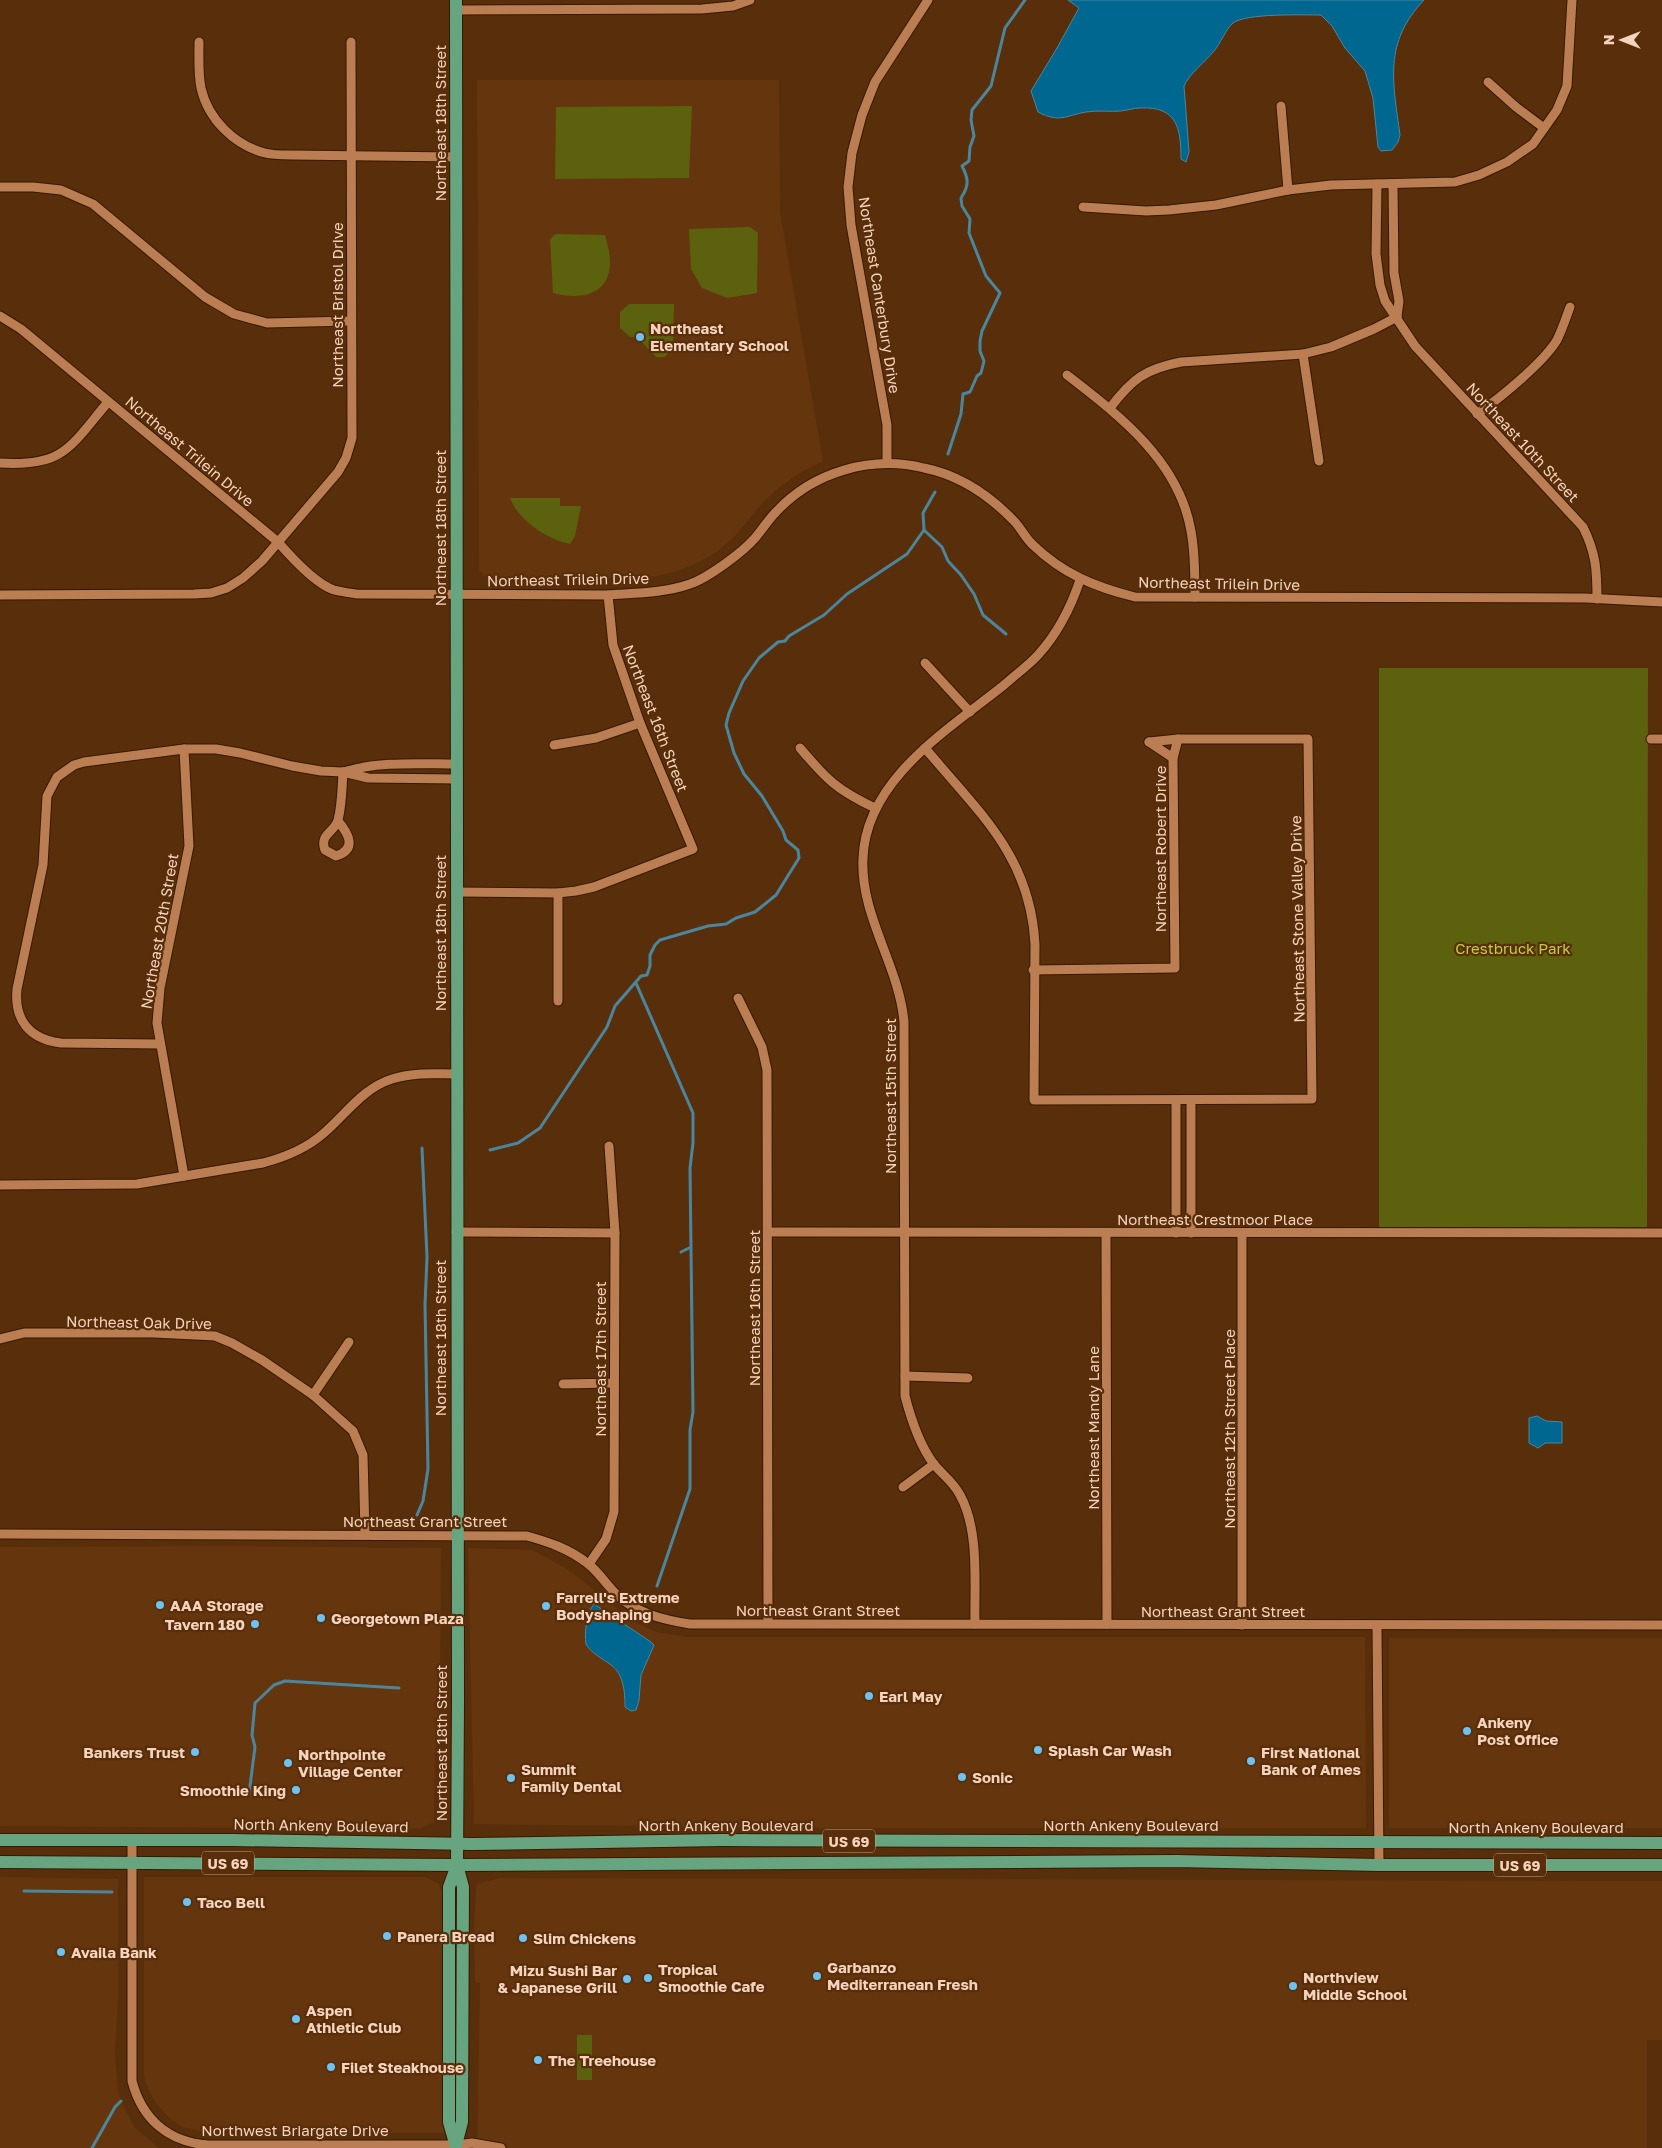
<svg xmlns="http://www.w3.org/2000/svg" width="1662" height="2148" viewBox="0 0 1662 2148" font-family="'Golos Text',sans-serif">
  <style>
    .built { fill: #65350d }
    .green { fill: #5b610c }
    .water { fill: #006790; stroke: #4a879e }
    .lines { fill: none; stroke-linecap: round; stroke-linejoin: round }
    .stream { stroke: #4a879e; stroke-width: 3 }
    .minor-casing { stroke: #361902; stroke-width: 11 }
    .major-casing { stroke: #361902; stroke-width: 14 }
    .minor { stroke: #bb7d52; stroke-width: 9 }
    .major { stroke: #67a581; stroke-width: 12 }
    .poi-dot { fill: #6cc3f2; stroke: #592e0b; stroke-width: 2 }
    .labels { text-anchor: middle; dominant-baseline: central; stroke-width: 4.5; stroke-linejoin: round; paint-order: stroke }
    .shield { fill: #592e0b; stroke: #c6a288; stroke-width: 1 }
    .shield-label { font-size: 14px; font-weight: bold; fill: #f5d3bd }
    .street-label { font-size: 15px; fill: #f5d3bd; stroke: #592e0b }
    .poi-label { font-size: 15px; font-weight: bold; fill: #f5d3bd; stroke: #592e0b; text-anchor: start }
    .park-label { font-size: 15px; fill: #c1ce44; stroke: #592e0b }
  </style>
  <rect width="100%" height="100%" fill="#592e0b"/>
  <g class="built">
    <polygon points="477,80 779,80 780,212 823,461 802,472 782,485 764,501 735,536 718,551 699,562 678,571 656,576 634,578 490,578 484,576 479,570"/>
    <polygon points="228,1546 441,1548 440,1704 435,1757 434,1822 419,1829 367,1826 250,1828 0,1826 0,1547"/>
    <polygon points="468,1548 533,1550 569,1570 634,1622 657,1632 686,1637 1365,1637 1366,1828 832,1828 474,1824"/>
    <rect x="1389" y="1638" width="273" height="190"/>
    <polygon points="0,1877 118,1879 118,1999 115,2053 118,2091 121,2101 134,2127 159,2148 0,2148"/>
    <polygon points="144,1877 425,1877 439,1884 445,1901 444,2133 203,2132 183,2127 170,2119 155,2102 146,2083 144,2074"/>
    <polygon points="500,1878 1662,1881 1662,2040 1647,2040 1647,2148 477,2148 480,1983 475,1982 474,1926 476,1890 477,1884"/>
  </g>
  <g class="green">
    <polygon points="692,106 689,178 555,179 556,107"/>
    <polygon points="750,227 758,233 757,293 727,298 702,288 691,269 689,229"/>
    <path d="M556,234L605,235C607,243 610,253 610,262C610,296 580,300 553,293L550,239Z"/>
    <polygon points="629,304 674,304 673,348 665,357 656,357 637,337 630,337 620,328 620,312"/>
    <path d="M510,498H560V506H581L575,536L570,544C547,539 519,521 510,498Z"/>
    <polygon points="1379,668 1648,668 1647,1227 1379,1227"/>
    <rect x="577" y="2035" width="15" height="45"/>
  </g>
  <g class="water">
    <path d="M1068,0H1424C1383,43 1393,82 1400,135L1398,142L1392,150L1381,151L1378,147L1373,98L1365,71L1345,48L1332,26L1321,15C1303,15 1246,13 1233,23C1225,30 1221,43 1214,51C1204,63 1190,73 1184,86L1189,152L1186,162L1181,159C1181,128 1177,106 1140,108C1134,108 1128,110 1121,111C1110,112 1098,110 1086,112C1064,116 1060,123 1038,112L1031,91L1057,48L1079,8Z"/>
    <polygon points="1537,1416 1546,1421 1562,1422 1562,1443 1545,1443 1538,1448 1529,1443 1529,1418"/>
    <path d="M594,1604L651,1642L654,1645L641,1675L639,1700L636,1710L631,1711L625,1707C625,1693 624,1674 611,1665C602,1658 592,1654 586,1644C584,1633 587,1612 594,1604Z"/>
  </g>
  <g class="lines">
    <g class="stream">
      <path d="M948,454L961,414L963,394L970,392L977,376L981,373L984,361L980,351V341L982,331L1000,293L986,276L969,233L970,219L962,206L961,198C969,186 969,179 962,166L969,161L970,147L974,136L971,120L972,110L991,86L1005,28L1025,0"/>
      <polyline points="924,530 942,547 948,561 961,575 974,594 983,615 1006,634"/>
      <polyline points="636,983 693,1113 693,1143 690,1168 693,1412 690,1430 690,1489 657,1586"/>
      <polyline points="490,1150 518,1143 540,1128 607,1027 615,1006 641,976 647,975 650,966 650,955 655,945 660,940 708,926 726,924 736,918 755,912 776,895 799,858 798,850 786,840 783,831 762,796 744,774 734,753 726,725 729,713 743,681 759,658 778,642 785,641 789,636 824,615 847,594 907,554 924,530 923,513 935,492"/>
      <polyline points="681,1252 689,1248"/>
      <polyline points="417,1515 423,1501 428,1469 425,1305 427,1257 422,1148"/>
      <polyline points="249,1794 255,1747 252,1735 255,1703 274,1685 285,1681 399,1688"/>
      <polyline points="24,1891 112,1892"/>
      <polyline points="92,2148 115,2107 121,2101"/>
    </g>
    <defs>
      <g id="minor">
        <polyline points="456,10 702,9 733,6 750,0"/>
        <path d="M199,42C199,56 198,73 201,88C208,119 234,145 265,153C273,155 283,155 291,155L456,157"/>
        <polyline points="1488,82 1516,107 1544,128"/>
        <polyline points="1281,106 1288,190"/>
        <path d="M1377,184L1376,254L1380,285L1385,301L1415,346L1583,527C1596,553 1597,570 1597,599"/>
        <polyline points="1393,184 1394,273 1399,301 1397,317"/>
        <polyline points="0,187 33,187 61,190 93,204 205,297 234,314 267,323 351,321"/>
        <polyline points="1083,207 1146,211 1169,210 1216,205 1288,190 1331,185 1455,182 1479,175 1507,162 1533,144 1557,110 1567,86 1572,0"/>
        <path d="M0,316L21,329L278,542C291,557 316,584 334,590C342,592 350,593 357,594L608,595C635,593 665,593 690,584C708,578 743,552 755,538C762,530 768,520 776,512C813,472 871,455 924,468C959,475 990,496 1014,521C1021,528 1025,538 1033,545C1063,574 1095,587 1135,597L1585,598L1662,602"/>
        <polyline points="1303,354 1319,461"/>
        <path d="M1067,375C1120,416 1179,461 1191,531C1195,552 1195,575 1195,597"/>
        <path d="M1110,408C1132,379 1145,369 1181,362L1303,354L1331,347L1374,329L1397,317"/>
        <path d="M1477,414C1499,399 1544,362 1557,340C1562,330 1566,318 1570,307"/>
        <path d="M0,463C64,467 70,447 108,402"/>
        <polyline points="887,463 887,425 851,225 848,187 852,153 862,115 875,82 928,0"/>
        <polyline points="0,595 194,594 211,593 227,588 243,578 262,561 338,472 346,458 352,438 351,42"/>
        <polyline points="925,663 970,712"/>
        <polyline points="1651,739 1662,739"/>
        <polyline points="554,745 596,738 640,723"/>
        <path d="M800,748C827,780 837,790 875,808"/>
        <path d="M925,748C979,813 1030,855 1035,944L1034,1100L1312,1099L1308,739H1178L1149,742"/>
        <polyline points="1173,758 1178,739"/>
        <path d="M343,772C379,761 419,764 457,764"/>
        <path d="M338,821C348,833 358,849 336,856L325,850C319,834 335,832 338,820C342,805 342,787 343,772"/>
        <polyline points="456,892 558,893 576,891 594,887 693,849 640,723 613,645 608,595"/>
        <polyline points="1033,970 1175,968 1173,758 1149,742"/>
        <polyline points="738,998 762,1047 767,1070 768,1623"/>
        <polyline points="558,1001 558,893"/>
        <path d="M160,1044L61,1043C30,1039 14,1021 17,989L43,865L47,796L57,777L74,765L84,762L184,749H216L240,753L292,766L321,771L343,772L368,778L457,779"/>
        <polyline points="184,1176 157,1023 160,988 189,846 184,749"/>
        <path d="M0,1185L137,1184L263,1163C286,1157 306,1149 324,1133C346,1114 363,1088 392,1079C413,1072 435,1074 456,1074"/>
        <polyline points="456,1232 615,1233"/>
        <polyline points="769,1232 1662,1233"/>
        <polyline points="1106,1233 1107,1624"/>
        <polyline points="1176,1233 1176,1100"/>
        <polyline points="1191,1233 1191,1101"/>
        <polyline points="1242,1233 1242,1625"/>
        <polyline points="0,1339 24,1333 154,1333 215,1336 232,1343 262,1360 313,1395 353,1431 363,1455 365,1534"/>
        <polyline points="905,1376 968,1378"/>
        <polyline points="563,1384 614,1383"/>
        <polyline points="313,1395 349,1342"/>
        <polyline points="903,1487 934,1464"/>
        <path d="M0,1534L527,1536C549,1542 569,1549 587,1563C598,1571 606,1584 616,1594C635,1613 664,1620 690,1624L1662,1625"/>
        <polyline points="589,1564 606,1539 614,1512 615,1233 609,1146"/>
        <path d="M975,1624C974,1585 980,1531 960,1495C952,1480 942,1475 933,1463C919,1444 911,1419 905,1396L904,1022C899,965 860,916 863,858C866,779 948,730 1004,685C1015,675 1028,666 1038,655C1058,633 1071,607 1080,580"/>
        <polyline points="1377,1626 1379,1865"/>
        <path d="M132,1840V2081C142,2119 168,2142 208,2145H456L472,2143L501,2148"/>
      </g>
      <g id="major">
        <polyline points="0,1840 233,1840 473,1844 722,1840 1662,1843"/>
        <polyline points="0,1862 457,1865 1176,1861 1379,1865 1662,1865"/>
        <polyline points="455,2143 449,2122 449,1887 457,1865"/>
        <polyline points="456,2145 462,2122 463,1887 457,1865 458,1703 456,0"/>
      </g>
    </defs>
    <use href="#minor" class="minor-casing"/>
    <use href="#major" class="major-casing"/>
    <use href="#minor" class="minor"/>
    <use href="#major" class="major"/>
  </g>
  <g class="poi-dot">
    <circle cx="640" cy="337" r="5"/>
    <circle cx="160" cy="1605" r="5"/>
    <circle cx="546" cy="1606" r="5"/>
    <circle cx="321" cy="1618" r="5"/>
    <circle cx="255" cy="1624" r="5"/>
    <circle cx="869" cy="1696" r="5"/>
    <circle cx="1467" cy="1731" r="5"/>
    <circle cx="1038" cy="1750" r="5"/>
    <circle cx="195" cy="1752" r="5"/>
    <circle cx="1251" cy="1761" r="5"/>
    <circle cx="288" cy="1763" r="5"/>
    <circle cx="962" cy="1777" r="5"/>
    <circle cx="511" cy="1778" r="5"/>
    <circle cx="296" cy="1790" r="5"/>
    <circle cx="187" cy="1902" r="5"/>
    <circle cx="387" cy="1936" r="5"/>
    <circle cx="523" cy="1938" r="5"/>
    <circle cx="61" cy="1952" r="5"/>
    <circle cx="817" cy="1976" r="5"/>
    <circle cx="648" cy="1978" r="5"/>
    <circle cx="627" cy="1979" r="5"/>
    <circle cx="1293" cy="1986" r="5"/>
    <circle cx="296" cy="2019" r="5"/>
    <circle cx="538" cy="2060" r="5"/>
    <circle cx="331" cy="2067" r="5"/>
  </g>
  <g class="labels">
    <g class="shield">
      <rect x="823" y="1829.5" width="52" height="23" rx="4"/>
      <rect x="202" y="1851.5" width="52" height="23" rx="4"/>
      <rect x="1494" y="1853.5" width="52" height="23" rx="4"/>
    </g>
    <g class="shield-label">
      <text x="849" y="1841">US 69</text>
      <text x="228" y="1863">US 69</text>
      <text x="1520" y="1865">US 69</text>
    </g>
    <g class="street-label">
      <text transform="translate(440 123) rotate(-90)">Northeast 18th Street</text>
      <text transform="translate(880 295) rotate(81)">Northeast Canterbury Drive</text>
      <text transform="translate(337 305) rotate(-90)">Northeast Bristol Drive</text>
      <text transform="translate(1523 442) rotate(47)">Northeast 10th Street</text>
      <text transform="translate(190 451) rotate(40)">Northeast Trilein Drive</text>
      <text transform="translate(440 528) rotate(-90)">Northeast 18th Street</text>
      <text transform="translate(568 579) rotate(-1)">Northeast Trilein Drive</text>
      <text transform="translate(1219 583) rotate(1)">Northeast Trilein Drive</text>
      <text transform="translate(656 718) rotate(69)">Northeast 16th Street</text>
      <text transform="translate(1160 849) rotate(-90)">Northeast Robert Drive</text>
      <text transform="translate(1297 919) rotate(-91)">Northeast Stone Valley Drive</text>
      <text transform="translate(159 931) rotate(-80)">Northeast 20th Street</text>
      <text transform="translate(440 933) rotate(-90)">Northeast 18th Street</text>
      <text transform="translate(890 1096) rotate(-90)">Northeast 15th Street</text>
      <text x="1215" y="1219">Northeast Crestmoor Place</text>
      <text transform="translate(754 1308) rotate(-90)">Northeast 16th Street</text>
      <text transform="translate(139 1322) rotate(1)">Northeast Oak Drive</text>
      <text transform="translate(440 1338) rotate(-90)">Northeast 18th Street</text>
      <text transform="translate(600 1359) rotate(-90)">Northeast 17th Street</text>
      <text transform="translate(1093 1428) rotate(-90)">Northeast Mandy Lane</text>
      <text transform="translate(1229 1429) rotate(-90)">Northeast 12th Street Place</text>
      <text x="425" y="1521">Northeast Grant Street</text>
      <text x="818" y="1610">Northeast Grant Street</text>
      <text x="1223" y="1611">Northeast Grant Street</text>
      <text transform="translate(441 1743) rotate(-90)">Northeast 18th Street</text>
      <text transform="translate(321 1825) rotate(1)">North Ankeny Boulevard</text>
      <text x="726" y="1825">North Ankeny Boulevard</text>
      <text x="1131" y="1825">North Ankeny Boulevard</text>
      <text x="1536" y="1827">North Ankeny Boulevard</text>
      <text x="295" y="2130">Northwest Briargate Drive</text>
    </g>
    <g class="poi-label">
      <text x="650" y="328">Northeast<tspan x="650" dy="17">Elementary School</tspan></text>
      <text x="556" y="1597">Farrell's Extreme<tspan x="556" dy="17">Bodyshaping</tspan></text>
      <text x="170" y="1605">AAA Storage</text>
      <text x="331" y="1618">Georgetown Plaza</text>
      <text x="245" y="1624" text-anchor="end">Tavern 180</text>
      <text x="879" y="1696">Earl May</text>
      <text x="1477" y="1722">Ankeny<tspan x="1477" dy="17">Post Office</tspan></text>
      <text x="1048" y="1750">Splash Car Wash</text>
      <text x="185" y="1752" text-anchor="end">Bankers Trust</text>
      <text x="1261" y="1752">First National<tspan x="1261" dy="17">Bank of Ames</tspan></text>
      <text x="298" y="1754">Northpointe<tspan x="298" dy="17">Village Center</tspan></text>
      <text x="521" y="1769">Summit<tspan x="521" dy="17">Family Dental</tspan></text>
      <text x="972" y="1777">Sonic</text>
      <text x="286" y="1790" text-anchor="end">Smoothie King</text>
      <text x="197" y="1902">Taco Bell</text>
      <text x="397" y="1936">Panera Bread</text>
      <text x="533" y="1938">Slim Chickens</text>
      <text x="71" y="1952">Availa Bank</text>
      <text x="827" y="1967">Garbanzo<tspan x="827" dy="17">Mediterranean Fresh</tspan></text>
      <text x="658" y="1969">Tropical<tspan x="658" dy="17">Smoothie Cafe</tspan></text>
      <text x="617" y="1970" text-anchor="end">Mizu Sushi Bar<tspan x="617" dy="17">&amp; Japanese Grill</tspan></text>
      <text x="1303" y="1977">Northview<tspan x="1303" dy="17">Middle School</tspan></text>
      <text x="306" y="2010">Aspen<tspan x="306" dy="17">Athletic Club</tspan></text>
      <text x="548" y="2060">The Treehouse</text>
      <text x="341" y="2067">Filet Steakhouse</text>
    </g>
    <g class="park-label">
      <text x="1513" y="948">Crestbruck Park</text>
    </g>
  </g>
  <g transform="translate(1622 40) rotate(270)" stroke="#592e0b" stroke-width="4" paint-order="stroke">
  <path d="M0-4L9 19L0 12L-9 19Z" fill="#f5d3bd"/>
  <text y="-8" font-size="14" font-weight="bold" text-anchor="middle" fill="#f5d3bd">N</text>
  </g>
</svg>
